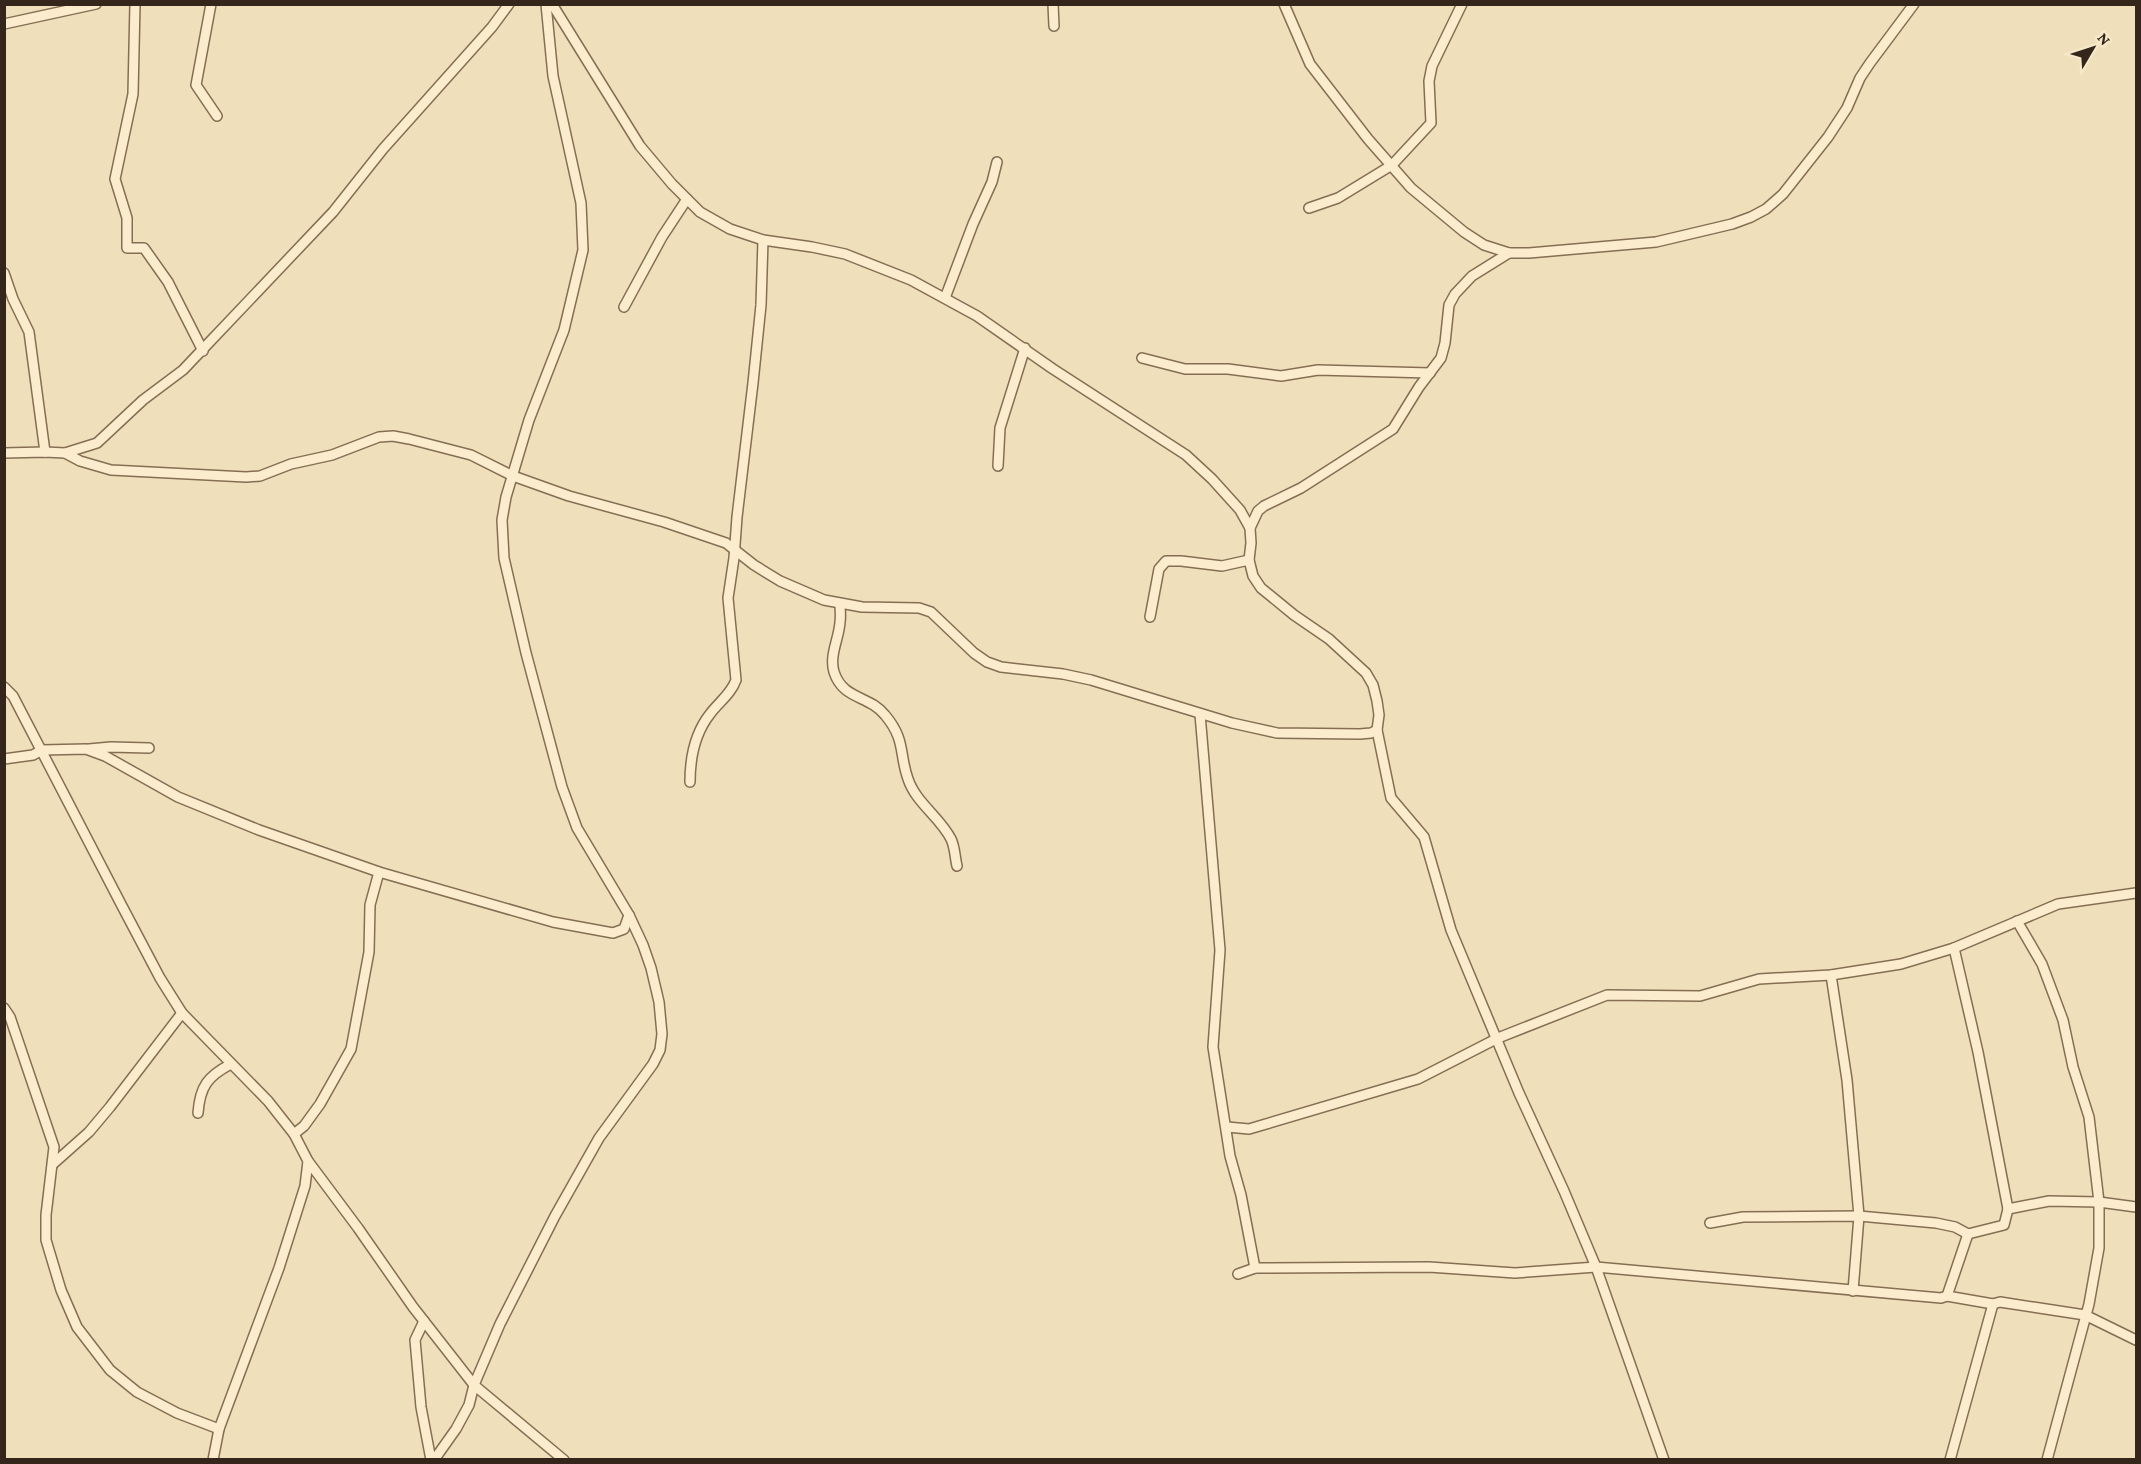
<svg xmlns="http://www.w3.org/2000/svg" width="2141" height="1464" viewBox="0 0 2141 1464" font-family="'Crimson Pro',serif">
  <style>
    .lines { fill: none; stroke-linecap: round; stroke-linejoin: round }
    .minor-casing { stroke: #866e54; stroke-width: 12 }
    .minor { stroke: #faeccd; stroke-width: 9 }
  </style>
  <rect width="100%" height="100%" fill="#efdfba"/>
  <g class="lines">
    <defs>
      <g id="minor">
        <polyline points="135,4 133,94 115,179 127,218 127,248 144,248 168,282 203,351"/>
        <polyline points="211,4 196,85 217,116"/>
        <polyline points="552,4 640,146 672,184 700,212 730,229 763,240 812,247 845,254 911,280 977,316 1053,369 1186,455 1212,479 1240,510 1250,528 1251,543 1249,560 1253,576 1261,588 1294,615 1329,639 1366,673 1373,685 1377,701 1379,715 1377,730 1391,798 1424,837 1451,930 1519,1093 1564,1191 1596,1267 1664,1460"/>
        <polyline points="1053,4 1054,26"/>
        <polyline points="1284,4 1310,64 1368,139 1411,188 1464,232 1484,245 1509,253 1529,253 1656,242 1732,224 1751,217 1766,209 1783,194 1828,137 1847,108 1860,78 1870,63 1914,4"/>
        <polyline points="4,24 96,4"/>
        <polyline points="1309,208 1338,198 1392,165 1431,123 1429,81 1432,66 1462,4"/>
        <polyline points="4,273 13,299 29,332 45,452"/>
        <polyline points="945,298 973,224 992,182 997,162"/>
        <polyline points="624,307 662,237 687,199"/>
        <polyline points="1142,358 1185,369 1228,369 1281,376 1318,370 1430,373"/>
        <polyline points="4,453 45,452 65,453 97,443 143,400 183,370 333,212 383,149 492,27 509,4"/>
        <polyline points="65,453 80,461 111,470 246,477 260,476 291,464 332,455 379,437 393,436 409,439 471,455 513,476 569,496 664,522 726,543 754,565 780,581 824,600 862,607 919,608 931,612 974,653 987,662 1001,667 1063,674 1091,680 1232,723 1277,733 1360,734 1371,733 1377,730"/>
        <polyline points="998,466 1000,428 1025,348"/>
        <polyline points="1250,528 1258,511 1264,506 1301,488 1393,429 1419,387 1441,358 1445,343 1449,305 1455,294 1472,276 1509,253"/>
        <path d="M840,604C840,610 841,616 840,622C839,639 829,655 834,672C843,700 869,695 885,715C906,740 899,754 908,779C916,803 940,817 951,839C955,847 955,858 957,866"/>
        <polyline points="1150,617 1159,569 1166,561 1181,561 1222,566 1249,560"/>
        <polyline points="4,687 13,696 122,906 160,978 182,1013 268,1101 294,1134 308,1161 305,1186 279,1268 219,1429 213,1460"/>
        <polyline points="1200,714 1220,950 1213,1047 1230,1156 1241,1195 1255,1268"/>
        <polyline points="89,749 111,747 149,748"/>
        <polyline points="4,759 33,755 42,750 86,749 105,756 178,797 259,830 379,872 553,922 613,933 624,929 629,915"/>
        <path d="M690,782C690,759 695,733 710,714C719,702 731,694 736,680L728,598L734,558L737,517L753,383L761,305L763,240"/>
        <polyline points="2017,921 2042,964 2063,1020 2073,1067 2089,1117 2099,1202 2099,1248 2089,1304 2047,1460"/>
        <polyline points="1954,948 1978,1052 2008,1209"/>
        <polyline points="1831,975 1847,1080 1859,1216 1853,1291"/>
        <polyline points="4,1008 10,1017 54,1147 46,1215 46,1240 61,1290 77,1327 110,1370 137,1392 177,1413 219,1429"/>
        <path d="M198,1113C200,1086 208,1076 231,1064"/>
        <polyline points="1227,1127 1249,1129 1418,1079 1498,1038 1607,995 1700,996 1759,979 1831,975 1901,964 1954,948 2058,904 2136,893"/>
        <polyline points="294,1134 304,1126 320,1104 351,1049 369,952 370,905 379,872"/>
        <polyline points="308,1161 358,1228 413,1307 474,1385 564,1460"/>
        <polyline points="53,1164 89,1132 110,1107 182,1013"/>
        <polyline points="1710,1223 1743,1217 1859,1216 1936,1223 1955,1227 1968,1234 2004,1225 2008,1209 2049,1201 2099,1202 2136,1207"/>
        <polyline points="1238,1274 1255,1268 1429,1267 1515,1273 1596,1267 1941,1298 1947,1296 1993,1304 2000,1302 2085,1315 2136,1340"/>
        <polyline points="1947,1296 1968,1234"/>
        <polyline points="424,1321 415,1340 421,1407 431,1460"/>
        <polyline points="434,1460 456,1429 469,1405 474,1385 500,1324 555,1216 599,1138 653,1064 660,1050 662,1034 659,1002 651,968 643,945 629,915 577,828 562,787 526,653 504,558 502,520 506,497 529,420 564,330 583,250 581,203 553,76 546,4"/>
        <polyline points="1950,1460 1993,1304"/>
      </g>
    </defs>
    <use href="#minor" class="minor-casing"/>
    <use href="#minor" class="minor"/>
  </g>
  <rect width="2141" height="1464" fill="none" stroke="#34261a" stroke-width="12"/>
  <g transform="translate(2093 48) rotate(51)" stroke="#f6e9c9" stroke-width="4.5" paint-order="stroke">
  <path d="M0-4.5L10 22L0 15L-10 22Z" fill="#34261a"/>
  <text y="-9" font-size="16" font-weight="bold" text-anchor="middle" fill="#34261a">N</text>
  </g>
</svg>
